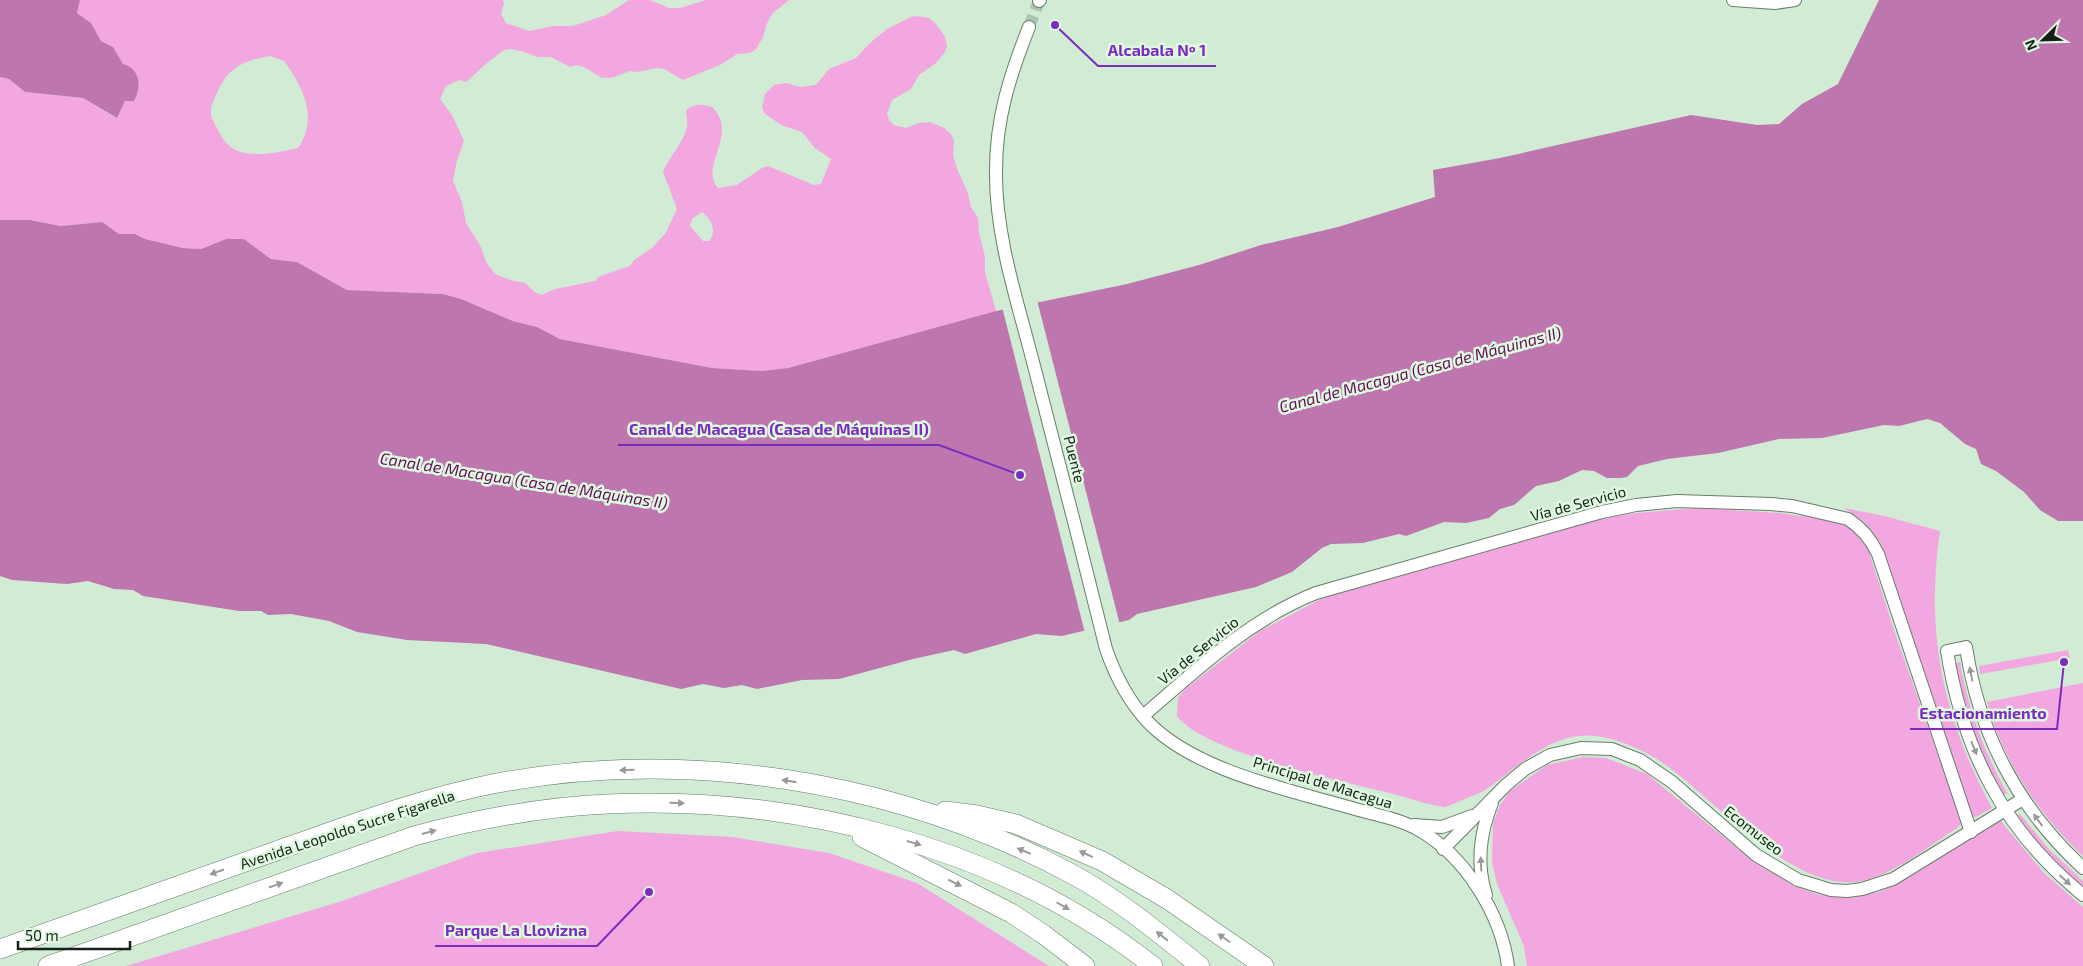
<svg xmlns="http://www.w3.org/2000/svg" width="2083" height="966" viewBox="0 0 2083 966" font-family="'Exo 2',sans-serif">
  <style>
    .green { fill: #f2a7e0; fill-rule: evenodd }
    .water { fill: #be77ae }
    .pier { fill: #d1ebd4 }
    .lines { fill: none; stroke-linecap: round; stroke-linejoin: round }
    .street-tunnel { stroke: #acc3af; stroke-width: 12; stroke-dasharray: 12 6; stroke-linecap: butt }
    .street-casing { stroke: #667d69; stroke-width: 14 }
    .secondary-casing { stroke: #667d69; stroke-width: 20 }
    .street { stroke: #fff; stroke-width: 12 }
    .secondary { stroke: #fff; stroke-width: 19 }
    .oneway { fill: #979b98 }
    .labels { text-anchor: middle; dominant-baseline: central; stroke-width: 5; stroke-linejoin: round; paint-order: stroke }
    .street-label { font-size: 15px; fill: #172119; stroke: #dff9e1 }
    .water-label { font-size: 16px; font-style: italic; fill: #650c58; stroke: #dff9e1 }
    .leader { fill: none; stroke: #7b2cbf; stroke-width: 2 }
    .callout-dot { fill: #7b2cbf; stroke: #dff9e1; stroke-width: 2 }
    .callout-label { font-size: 16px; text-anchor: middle; font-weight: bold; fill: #7b2cbf; stroke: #dff9e1; stroke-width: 5; stroke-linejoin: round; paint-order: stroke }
  </style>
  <rect width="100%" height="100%" fill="#d1ebd4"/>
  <g class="green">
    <path d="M80,0H503L504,3L501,14L506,23L529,31L553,26H573L606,15L629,0H650L669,8H680L706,0H789L773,13L767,23L763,37L756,49L750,53L737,54L720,65L683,80L664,69L657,68L637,72L630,71L611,78H602L584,67L577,65L570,67L551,57H537L524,52L511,49L504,50L487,63L466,82L459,80L446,86L440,99L452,115L464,141L457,160L453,181L462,202L466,223L481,247L486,262L495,274L510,280L525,283L536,293L542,295L555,289L595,281L600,276L630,266L634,260L652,248L665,234L677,209L663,172C669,156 684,143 687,126C688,120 686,115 686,110C696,103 701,104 712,107C740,134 698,167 718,188L737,185L762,168L768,166L814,185L821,184L831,159L815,148L802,132L781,125L764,113L762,107L765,94L774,85L786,83L801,87L816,85L829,69L856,58L870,43L887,29L911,17L917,16L929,18L936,24L945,37L947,46L945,52L936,63L919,75L911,89L892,100L887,114L889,120L894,125L906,128L919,123L930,122L944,128L951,134L954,141L953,155L957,169L968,193L971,207L978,218L979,233L985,257V272L996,311L788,368L762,371L712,368L560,339L537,327L513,321L461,299L443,294L347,290L297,262L271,259L244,239H226L201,249L183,248L145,239L135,234H119L102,222L61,226L30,220H0V77L9,79L25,92L83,98L116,118L125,101L123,64L113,47L101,41L91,23L77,13ZM270,56L284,61C303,87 319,118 298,148C280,152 263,156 245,153C233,151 224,143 219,132C217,127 212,120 211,115C210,108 214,99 217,93C228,67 243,61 270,56ZM702,212C712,219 717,232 709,241H703L690,226L692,219Z"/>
    <path d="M1696,508L1780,513L1835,521L1852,529L1860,537L1869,552L1897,639L1962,823L1957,828C1929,846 1899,871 1866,880C1798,899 1714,798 1663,763C1645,751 1623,741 1602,737C1553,727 1519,768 1482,792C1476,795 1468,797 1462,800C1457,802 1450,806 1445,807C1437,807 1404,797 1394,794C1346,782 1204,753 1177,716L1178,698L1185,689L1260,631L1321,599L1377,580L1596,519L1625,514Z"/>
    <path d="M1844,508L1884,516L1940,531C1925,632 1943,718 1992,808L1976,817L1970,816L1966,806L1880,542L1862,520Z"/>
    <polygon points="2068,650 2070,658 1980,674 1979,666"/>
    <path d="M1960,662C1968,709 1984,752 2007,793L2003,796C1980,754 1964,710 1956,663Z"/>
    <path d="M2083,683V856C2039,815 2003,761 1987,702Z"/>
    <polygon points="1583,757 1606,758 1647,774 1754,862 1794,886 1820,895 1846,897 1879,892 1910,877 2000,820 2044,873 2083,907 2083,966 1527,966 1524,946 1497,884 1492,861 1493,823 1500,805 1510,791 1547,765"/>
    <polygon points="2020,814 2048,848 2083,881 2083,887 2044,851 2016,816"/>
    <polygon points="618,831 732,837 829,853 917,883 1049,966 126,966 342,901 477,853"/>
  </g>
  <g class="water">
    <path d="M0,0H80L77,13L91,23L101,41L113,47L123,64C140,68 142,87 134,101H125L117,118L83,98L25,92L9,79L0,77Z"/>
    <polygon points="1879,0 2083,0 2083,521 2058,521 2040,510 2024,492 1996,471 1981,464 1976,449 1965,444 1940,423 1927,419 1899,426 1884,425 1822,438 1779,439 1718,453 1667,459 1638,466 1627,477 1621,478 1607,478 1594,471 1582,470 1559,481 1536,486 1514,505 1500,509 1489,518 1466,523 1444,522 1406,536 1399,534 1363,543 1331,544 1322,548 1292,572 1256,587 1137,614 1129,620 1062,636 1036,634 965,654 954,650 913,659 839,679 802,680 757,689 742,685 724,688 703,684 681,689 486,644 407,640 357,632 329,621 291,614 268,615 261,611 239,611 143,596 133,590 114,589 88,581 67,584 12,580 0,576 0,220 30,220 61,226 102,222 119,234 135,234 145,239 183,248 201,249 226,239 244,239 271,259 297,262 347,290 443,294 461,299 513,321 537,327 560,339 712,368 762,371 788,368 996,311 1127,284 1199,265 1261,245 1338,227 1435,197 1433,170 1500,158 1691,115 1757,125 1779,124 1802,104 1838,84"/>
  </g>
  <polygon class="pier" points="1037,300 1120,625 1085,633 1002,307"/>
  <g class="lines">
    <polyline class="street-tunnel" points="1029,27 1039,1"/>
    <defs>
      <g id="street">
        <polyline points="1733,0 1775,3 1795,0"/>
        <polyline points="1039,1 1040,0"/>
        <path d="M1029,27C1010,75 996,118 996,170C995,235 1017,300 1033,362C1058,458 1082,553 1106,649C1115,675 1128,700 1147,721C1194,771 1290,790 1355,809C1376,815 1400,819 1419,830C1465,856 1501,914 1508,966"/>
        <path d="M1143,716C1196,670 1250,619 1316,593L1602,512L1636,505L1677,501L1771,504L1792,506L1848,519C1862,528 1871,539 1878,554L1971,832"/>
        <polyline points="1414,825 1442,827 1472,816"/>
        <polyline points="1443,849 1506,785 1525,769 1550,755 1581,748 1612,749 1640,760 1672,782 1756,855 1798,880 1831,890 1847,891 1862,889 1893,879 2023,799"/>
        <path d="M2083,868C2019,809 1979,734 1966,647L1947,651C1963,751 2004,831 2083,895"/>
        <path d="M1486,895C1476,864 1480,833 1492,803"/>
      </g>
      <g id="secondary">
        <polyline points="945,811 977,815 1016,824 1102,861 1167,899 1264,966"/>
        <polyline points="862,837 1011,913 1043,934 1085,966"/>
        <path d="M0,949C97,915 193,880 290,846C356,823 423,798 492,784C685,747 896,780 1070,873C1117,898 1159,933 1200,966"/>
        <path d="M48,966L414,836C477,819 541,807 607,804C797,795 1002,847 1153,966"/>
      </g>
    </defs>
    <use href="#street" class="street-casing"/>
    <use href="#secondary" class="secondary-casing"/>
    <use href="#street" class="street"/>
    <use href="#secondary" class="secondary"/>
  </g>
  <defs><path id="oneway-solid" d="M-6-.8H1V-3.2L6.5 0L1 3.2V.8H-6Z" transform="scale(1.25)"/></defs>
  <g class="oneway">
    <use href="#oneway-solid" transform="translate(1971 674) rotate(-101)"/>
    <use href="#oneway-solid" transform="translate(1974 748) rotate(68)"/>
    <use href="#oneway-solid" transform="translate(627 770) rotate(179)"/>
    <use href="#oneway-solid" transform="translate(789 781) rotate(-171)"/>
    <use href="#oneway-solid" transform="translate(677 803) rotate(1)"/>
    <use href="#oneway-solid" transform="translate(2038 820) rotate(-126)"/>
    <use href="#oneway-solid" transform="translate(429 832) rotate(-15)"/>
    <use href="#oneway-solid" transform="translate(914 843) rotate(16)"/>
    <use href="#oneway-solid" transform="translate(1024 851) rotate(-157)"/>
    <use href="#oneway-solid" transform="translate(1086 854) rotate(-156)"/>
    <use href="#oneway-solid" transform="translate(1481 864) rotate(-93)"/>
    <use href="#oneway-solid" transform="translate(217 872) rotate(161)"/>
    <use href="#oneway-solid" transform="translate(2065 880) rotate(42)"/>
    <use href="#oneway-solid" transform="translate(955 883) rotate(26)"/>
    <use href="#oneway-solid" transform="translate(276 885) rotate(-19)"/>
    <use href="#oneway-solid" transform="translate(1063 906) rotate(30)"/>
    <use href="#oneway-solid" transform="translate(1162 936) rotate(-142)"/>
    <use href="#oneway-solid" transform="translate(1224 938) rotate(-145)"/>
  </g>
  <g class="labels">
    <g class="street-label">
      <text transform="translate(1075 459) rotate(76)">Puente</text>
      <text transform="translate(1578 503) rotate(-15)">Vía de Servicio</text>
      <text transform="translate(1198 650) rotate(-39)">Vía de Servicio</text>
      <text transform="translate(1323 782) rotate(17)">Principal de Macagua</text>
      <text transform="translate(347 829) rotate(-18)">Avenida Leopoldo Sucre Figarella</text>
      <text transform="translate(1754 830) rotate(38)">Ecomuseo</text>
    </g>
    <g class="water-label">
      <text transform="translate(1420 369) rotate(-15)">Canal de Macagua (Casa de Máquinas II)</text>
      <text transform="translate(524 480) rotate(9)">Canal de Macagua (Casa de Máquinas II)</text>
    </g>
  </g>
  <path class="leader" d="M1055 25L1098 66H1216M1020 475L939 445H618M2064 662L2057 729H1910M649 892L597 946H435"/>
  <g class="callout-dot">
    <circle cx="1055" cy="25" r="5"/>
    <circle cx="1020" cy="475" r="5"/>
    <circle cx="2064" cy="662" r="5"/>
    <circle cx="649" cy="892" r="5"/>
  </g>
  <g class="callout-label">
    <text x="1157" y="56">Alcabala Nº 1</text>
    <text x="779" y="435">Canal de Macagua (Casa de Máquinas II)</text>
    <text x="1983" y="719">Estacionamiento</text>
    <text x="516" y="936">Parque La Llovizna</text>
  </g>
  <g transform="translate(2043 40) rotate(247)" stroke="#dff9e1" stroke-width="4" paint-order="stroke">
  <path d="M0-4L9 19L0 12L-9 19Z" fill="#172119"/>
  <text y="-8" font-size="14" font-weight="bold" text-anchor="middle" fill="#172119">N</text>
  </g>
  <path d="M18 941v8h112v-8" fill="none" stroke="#172119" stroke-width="2.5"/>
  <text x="25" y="941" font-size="15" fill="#172119" stroke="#dff9e1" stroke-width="4" paint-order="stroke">50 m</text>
</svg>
